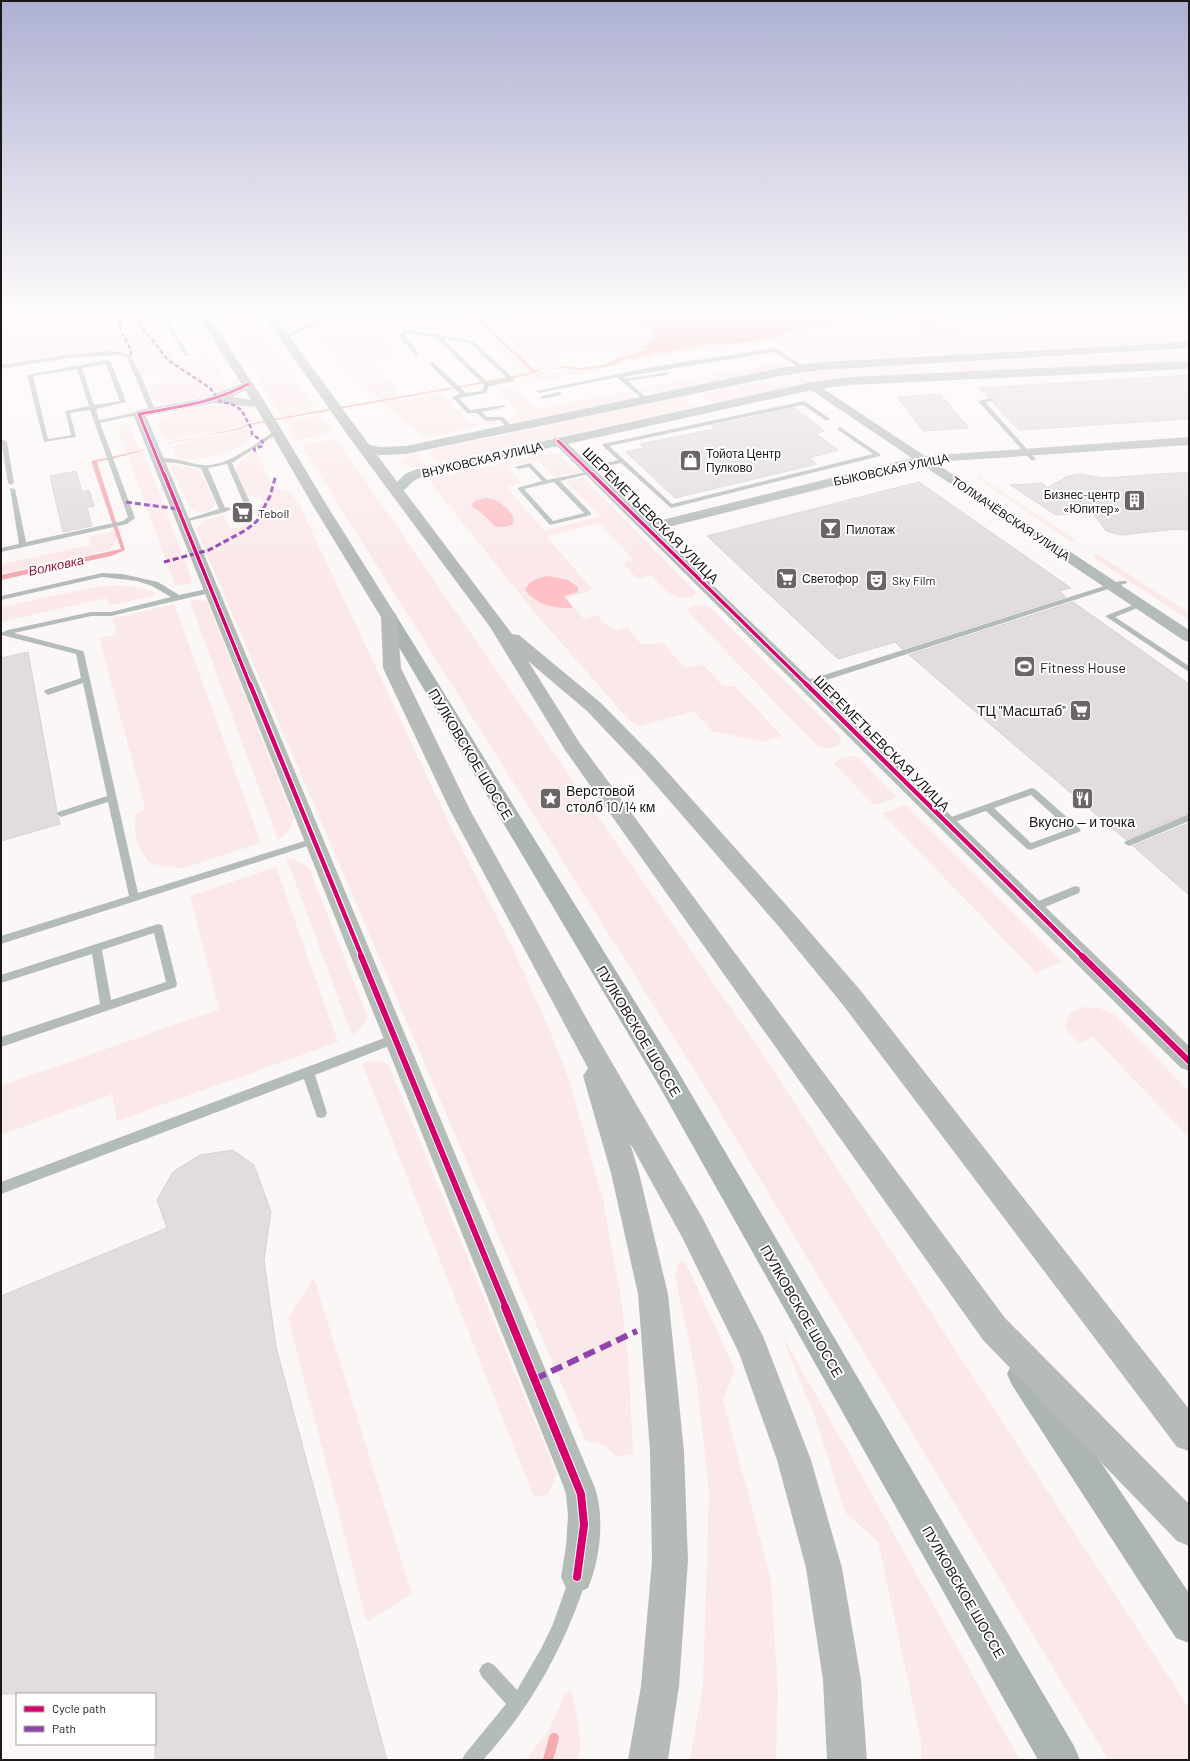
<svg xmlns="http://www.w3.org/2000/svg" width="1190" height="1761" viewBox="0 0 1190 1761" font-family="Barlow,sans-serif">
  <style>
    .green { fill: #fbe9ea; fill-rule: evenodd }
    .forest { fill: #fdc1c6 }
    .water { fill: #f4aab1 }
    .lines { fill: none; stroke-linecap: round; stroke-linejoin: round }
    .stream-far1 { stroke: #f4aab1; stroke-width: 3.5 }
    .stream { stroke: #f4aab1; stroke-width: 10 }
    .building { fill: #e2dcdc; stroke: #d7d2d2 }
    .lane { fill: #b4bcb8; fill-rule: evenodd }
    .street { fill: #b4bcb8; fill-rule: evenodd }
    .secondary { fill: #b1bbb6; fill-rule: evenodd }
    .primary { fill: #adb5b1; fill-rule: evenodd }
    .highway { fill: #b6bbb7; fill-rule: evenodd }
    .quiet-far2 { stroke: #8e44ad; stroke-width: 2.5; stroke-dasharray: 4.5 2.5; stroke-linecap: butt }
    .quiet-far1 { stroke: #8e44ad; stroke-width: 3; stroke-dasharray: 6 3; stroke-linecap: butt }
    .quiet { stroke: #8e44ad; stroke-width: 6; stroke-dasharray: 12 6; stroke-linecap: butt }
    .cycleway-far4-casing { stroke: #fff; stroke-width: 4.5 }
    .cycleway-far3-casing { stroke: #fff; stroke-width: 5.5 }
    .cycleway-far2-casing { stroke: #fff; stroke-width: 7 }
    .cycleway-far1-casing { stroke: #fff; stroke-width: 8 }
    .cycleway-casing { stroke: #fff; stroke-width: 10 }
    .cycleway-far4 { stroke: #d6006c; stroke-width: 3 }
    .cycleway-far3 { stroke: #d6006c; stroke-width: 3.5 }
    .cycleway-far2 { stroke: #d6006c; stroke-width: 4.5 }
    .cycleway-far1 { stroke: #d6006c; stroke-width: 6 }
    .cycleway { stroke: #d6006c; stroke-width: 8 }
    .labels { text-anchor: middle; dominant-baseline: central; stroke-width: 4; stroke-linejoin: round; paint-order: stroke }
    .far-poi-label { font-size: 12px; fill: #1d1717; stroke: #fff; text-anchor: start }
    .far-street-label { font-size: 12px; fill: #1d1717; stroke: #fff }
    .far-water-label { font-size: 13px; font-style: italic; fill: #921533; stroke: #fff }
    .street-label { font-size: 14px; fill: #1d1717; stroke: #fff }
    .poi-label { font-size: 14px; fill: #1d1717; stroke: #fff; text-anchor: start }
  </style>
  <rect width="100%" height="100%" fill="#fcf7f7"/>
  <g class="green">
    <polygon points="1,312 39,312 44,327 1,345"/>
    <path d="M42,312H148L149,316L143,318L176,361L200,357L189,336L210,356L229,387C221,395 167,406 155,404L147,386L168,382L164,373L142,376C138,368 136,358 128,353C112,344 24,362 1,366V346L47,328Z"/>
    <path d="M216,312H249L332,433L297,440ZM311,411L315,418L295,421L291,415Z"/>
    <polygon points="281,312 289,314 299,326 290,328 279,313"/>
    <path d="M401,312H465L528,370L521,369L488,338L371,321L379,330L385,334L397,360L409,363H379L369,366C378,372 391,380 396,390C398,394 398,397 401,401L443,393L470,424L496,420L498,422L425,438L346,372L312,329L319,325L342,318L371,313L377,316Z"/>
    <path d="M479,312H621L651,332L655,336L654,340L644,347L681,350L703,345L742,343L773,338L791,331L842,322L868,312H1189V342L806,361L800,359L777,343L655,357L515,387L537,409L629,391L635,396L634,399L512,423L507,418L521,414L498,390V388L533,382L524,372H551L570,368L583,369L610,365L615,360L613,354C605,349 603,353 595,352C582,350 571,344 560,356L561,361L559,364L565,367L540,369Z"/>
    <polygon points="328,315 332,317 306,324 300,316"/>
    <polygon points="1174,351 1180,354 1187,360 1186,362 954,375 944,364"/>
    <polygon points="785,361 791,364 789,366 654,394 641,391 639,388"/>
    <polygon points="917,365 930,366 934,372 931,375 822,381 720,402 711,402 703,399 702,397 706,393 713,391 819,371"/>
    <polygon points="683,397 696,407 438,463 428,451"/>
    <path d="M234,403C244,406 248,414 253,422L245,425V426L166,440L160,432L158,423C176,405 210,405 234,403Z"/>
    <path d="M126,424H129L139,450L143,451L192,580V583C186,585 181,587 175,585L120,435L118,427Z"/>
    <path d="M251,429L256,432C240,455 202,460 177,459L173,447L197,438Z"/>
    <polygon points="336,439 762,1053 1189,1708 1189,1760 1108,1760 698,1076 301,445"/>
    <path d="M256,450L274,489C288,489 291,493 299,504L451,827L515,953L548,1026L569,1079L603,1200L621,1297L629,1367L633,1454L616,1457L604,1445L586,1441L196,529L204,520L223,515L230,529L260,522L254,510L263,506V501L260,497L244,496L235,470L240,461Z"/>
    <polygon points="416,453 426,466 410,467 403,464 402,459"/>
    <path d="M552,454L559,455L580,472L554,477L538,460L508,466L522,483L506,487L545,531L600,516L565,481L583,477L696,592L692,597C671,601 664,589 651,575L637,579L623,563L634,560L599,523L546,536L593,590L566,598L584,619L598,615L602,622L617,630L627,627L641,644L663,643L685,668L703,664L723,686H735L782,736L762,742L712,731L694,711L640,726L630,721L534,612L431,483L430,479L541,455Z"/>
    <path d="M170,465L200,469L215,504C210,515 198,514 190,508Z"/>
    <polygon points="978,476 1075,540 1072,542 1068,540 977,478"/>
    <polygon points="122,530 110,550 1,574 1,564 91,545 89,536"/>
    <polygon points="1096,553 1189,613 1189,620 1094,558 1094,555"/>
    <polygon points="115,585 130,586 154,592 156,595 108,606 107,598 1,622 1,607 94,587"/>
    <polygon points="194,600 207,601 293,817 290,830 278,840 190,602"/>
    <path d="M174,604L261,843L183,868L166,867L149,863C137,847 133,834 136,814L145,808L99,638L117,635L112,619Z"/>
    <path d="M703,605L710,607L840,736L841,743C833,749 826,749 817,746L686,610L693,606Z"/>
    <polygon points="850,756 859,758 897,798 874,805 833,763 840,758"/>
    <polygon points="906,805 1062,962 1036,973 882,813"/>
    <polygon points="286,857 296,860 309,868 368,1017 362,1027 352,1035"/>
    <polygon points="276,867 338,1042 117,1121 112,1094 1,1135 1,1086 219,1009 190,896"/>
    <path d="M1084,1007L1099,1008L1114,1014L1189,1091V1132L1186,1134L1093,1037L1080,1043L1065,1028C1067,1014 1071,1011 1084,1007Z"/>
    <polygon points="372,1061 382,1061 389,1066 557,1475 548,1494 534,1497 362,1064"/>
    <polygon points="680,1261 684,1261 688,1268 735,1370 723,1400 771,1579 778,1690 776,1760 690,1760 703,1685 709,1491 696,1374 675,1277 677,1265"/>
    <polygon points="314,1278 412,1594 367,1622 288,1318"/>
    <polygon points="781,1334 849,1453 1020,1760 921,1760 921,1742 878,1542 845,1512 816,1420"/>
    <path d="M571,1690C576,1712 584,1737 578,1760H525L549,1730L565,1694Z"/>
  </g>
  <g class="forest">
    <path d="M906,312C925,312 930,316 944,327C950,332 958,335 964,339L965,341C955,343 951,338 942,336C934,333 924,335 917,329L918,321L904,313Z"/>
    <path d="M485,498C497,498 510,508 514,520L512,525C491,531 495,523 481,513C478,510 474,509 471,505L475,501Z"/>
    <path d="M549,576L568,580L578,587V592L564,596L573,608C555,609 536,605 525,590C530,579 538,578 549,576Z"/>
  </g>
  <path class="water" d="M621,312H866L842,322L791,331L773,338L742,343L703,345L663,353L656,351L645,356L622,360L615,365L584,370L565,368L541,370L525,376L249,425L241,429L181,440L123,456L97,462L125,550L111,556L1,580V575L121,549L91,461C141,452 190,437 240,428L248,424C342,406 436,391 530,373L531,370L550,369L564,366L583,368L608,364C616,356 636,356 648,349L644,347L654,340L655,336L651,332Z"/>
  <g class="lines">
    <polyline class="stream-far1" points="471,312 532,370"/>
    <polyline class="stream" points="548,1760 554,1738"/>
  </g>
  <g class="building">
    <polygon points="1189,375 1189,419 1019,430 993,403 994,401 994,398 988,397 979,388"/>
    <polygon points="940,394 969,428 923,431 897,397"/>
    <polygon points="794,408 825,431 816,433 838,450 809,458 817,464 675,498 626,452 644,448 640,444 715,429 711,426"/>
    <polygon points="76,471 82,492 89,490 94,506 87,507 92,526 63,532 50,476"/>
    <polygon points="1189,472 1189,530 1177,529 1121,535 1106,531 1100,522 1091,512 1056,515 1010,485 1043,483 1047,488 1068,476 1080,474 1103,478"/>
    <polygon points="919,482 1071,588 1059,591 1066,597 902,649 895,642 838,659 707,536"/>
    <polygon points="1073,602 1189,684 1189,813 1126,840 909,655"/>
    <polygon points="28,652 57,811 55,814 58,817 60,824 1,841 1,658"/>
    <polygon points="1189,823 1189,895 1133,846"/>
    <polygon points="233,1150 254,1165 271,1212 264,1260 276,1347 387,1760 155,1760 155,1694 1,1694 1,1296 167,1228 157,1200 173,1172 200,1155"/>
  </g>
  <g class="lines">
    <g class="lane">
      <polygon points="160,312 164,312 189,356 184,355"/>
      <polygon points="188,312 193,312 196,315 209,320 206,322 192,317"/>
      <polygon points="288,312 322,312 320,313 290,313"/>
      <polygon points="348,312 354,312 286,337 281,336 316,322"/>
      <path d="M405,329L473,341L514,379V381L489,386L486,393L459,398L470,410L505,405V407L482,412L487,417H503L513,427V429H509L500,420L486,421L477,413H467L452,397L460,394L428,363L433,362L466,393L482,391L484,385L436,338L406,333L405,336L420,355L415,356L399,336ZM443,339L469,343L508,379L488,383Z"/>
      <polygon points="775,348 807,368 802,369 774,352 622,377 625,379 669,372 670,373 667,375 628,381 648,399 648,401 646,402 619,379 619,377 539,393 536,391 652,367"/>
      <polygon points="106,351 120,352 130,355 140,373 156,412 155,413 150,412 128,360 126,357 119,355 67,358 1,369 1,365 67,355"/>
      <path d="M108,360L111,362L126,402L96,409L99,420L139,412L142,414L100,423L135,518L127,524L1,552V548L19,544L10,488L15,489L26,542L123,521L128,517L90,410L70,413L76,437L44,442L27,375ZM106,364L120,401L94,405L82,368ZM77,369L89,406L65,411L71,435L48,439L33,376Z"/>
      <polygon points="559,392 561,393 561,395 542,399 539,397"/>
      <polygon points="991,398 993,399 993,401 985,402 1035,458 1035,460 1031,460 978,401"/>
      <polygon points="804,401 829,418 829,420 825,420 803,405 609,446 672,504 873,454 838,430 837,429 840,427 880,454 880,456 671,508 621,463 586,471 583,469 618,460 603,446 603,444"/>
      <path d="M275,431L280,432L232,463L251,505L250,506L244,508L241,506L244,504L227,464L208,468L225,508L228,507L231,509L225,512L181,523V521L219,509L201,468L176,463L158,462L156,461V459C172,456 187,463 202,465C225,468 256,443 275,431Z"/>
      <polygon points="1,439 7,442 14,483 11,485 8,483"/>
      <path d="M530,463L547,480L592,471V473L560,481L591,513V515L550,525L517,488L542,481L529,467L518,469L515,467ZM554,482L584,513L553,521L524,489Z"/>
      <polygon points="102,573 122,574 158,582 179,595 211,588 215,590 214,592 111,616 91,616 14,633 83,651 84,653 138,893 314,838 319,841 317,843 1,944 1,936 129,896 108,802 61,817 56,814 58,812 107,796 83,683 48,695 44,692 45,690 81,678 76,654 2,635 1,633 8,630 91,612 111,612 171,597 152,586 137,581 102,577 1,600 1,596"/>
      <polygon points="1120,581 1126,581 1127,583 808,686 802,686 801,684 802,682"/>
      <polygon points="1138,603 1144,603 1145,605 1115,617 1189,666 1189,672 1105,616"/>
      <path d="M1032,788L1035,789L1079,828L1081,830L1079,832L1030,850L1027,849L986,811L946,825L941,822L943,820ZM1031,795L1069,829L1031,843L994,808Z"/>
      <polygon points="1189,814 1189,821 1132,845 1129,846 1124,843 1126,841"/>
      <polygon points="1075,886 1079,887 1080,890 1079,893 1033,912 1029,911 1028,908 1029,905"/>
      <path d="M158,924L162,925L163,928L177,984L176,987L1,1047V1037L100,1004L92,954L1,983V975ZM154,933L166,982L111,1000L102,950Z"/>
      <polygon points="395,1034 399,1036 401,1039 399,1042 315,1075 327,1113 325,1117 321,1118 317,1117 304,1079 1,1194 1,1182"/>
      <path d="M577,1571L583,1573C587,1584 579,1600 575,1611C553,1667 523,1716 483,1760H462L465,1754L506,1704L482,1677L479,1671L482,1665L488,1662L494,1665L517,1690L542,1647L553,1624L571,1573Z"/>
    </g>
    <g class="street">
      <path d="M248,381L252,382L254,384L252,386L232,397L264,402L266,404L264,406L260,407L214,403L146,416L595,1488C605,1518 600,1560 588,1588L577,1593L566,1588L561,1577L566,1546L568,1515L566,1494L563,1485L133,414L135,412L139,410L205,398Z"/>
      <polygon points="812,383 816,384 925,456 1189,437 1189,445 934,462 1189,630 1189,642 1183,640 921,464 656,530 1189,1046 1189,1071 1181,1068 552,441 554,438 562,438 650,523 912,458 808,388 806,386"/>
    </g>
    <g class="secondary">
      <polygon points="1189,342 1189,348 821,370 780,376 406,454 380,455 360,451 358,448 360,445 365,444 380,447 406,446 780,368 821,362"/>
      <path d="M1189,361V369L851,385L812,390L426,475C422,477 418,478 414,481C406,487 403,495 392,492L390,489L405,474L417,469L812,382L851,377Z"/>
    </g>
    <g class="primary">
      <polygon points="389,612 395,613 397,617 676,1068 1074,1746 1080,1760 1038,1760 658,1084 381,617 383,613"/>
      <polygon points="1023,1358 1034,1363 1189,1593 1189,1643 1176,1638 1012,1385 1007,1374 1012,1363"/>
    </g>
    <g class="highway">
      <polygon points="196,312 206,312 266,404 326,504 397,617 401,668 470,810 593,1030 702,1217 763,1336 811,1460 842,1568 861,1680 867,1760 827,1760 823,1680 806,1568 777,1460 739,1353 682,1237 630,1143 639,1173 668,1294 684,1451 688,1561 679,1686 668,1760 628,1760 641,1686 652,1561 650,1451 638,1294 611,1173 583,1076 588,1068 450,810 383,668 381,617 312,504 254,404"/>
      <polygon points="261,312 271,312 359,431 512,634 519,635 601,703 655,758 796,916 861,991 1189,1409 1189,1451 1177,1447 843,1005 780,928 641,768 587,711 528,661 579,742 1005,1318 1189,1504 1189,1546 1177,1541 983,1340 565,750 490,627 349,437"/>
    </g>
    <g class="quiet-far2">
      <polyline points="117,312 122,333 131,350 130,358"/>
      <polyline points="120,312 141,326 168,360 210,388 220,401 236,406 242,411 251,428 252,434 263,442 262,446 254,449 256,453"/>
    </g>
    <g class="quiet-far1">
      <polyline points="126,502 178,509"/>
      <polyline points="164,562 209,550 246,530 257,521 270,496 276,475"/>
    </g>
    <polyline class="quiet" points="535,1379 637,1331"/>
    <defs>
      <g id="cycleway-far4">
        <polyline points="558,441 593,475"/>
        <path d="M164,475L139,414C177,407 214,403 248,384"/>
      </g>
      <g id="cycleway-far3">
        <polyline points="164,474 250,685"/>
        <polyline points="592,474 807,685"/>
      </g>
      <g id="cycleway-far2">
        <polyline points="250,684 362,957"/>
        <polyline points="806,684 1083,957"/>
      </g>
      <g id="cycleway-far1">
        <polyline points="361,956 506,1308"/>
        <polyline points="1082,956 1189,1061"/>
      </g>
      <polyline id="cycleway" points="505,1307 581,1494 584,1525 577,1577"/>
    </defs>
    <use href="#cycleway-far4" class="cycleway-far4-casing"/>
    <use href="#cycleway-far3" class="cycleway-far3-casing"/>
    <use href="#cycleway-far2" class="cycleway-far2-casing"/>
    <use href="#cycleway-far1" class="cycleway-far1-casing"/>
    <use href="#cycleway" class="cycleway-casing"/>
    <use href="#cycleway-far4" class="cycleway-far4"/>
    <use href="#cycleway-far3" class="cycleway-far3"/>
    <use href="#cycleway-far2" class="cycleway-far2"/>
    <use href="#cycleway-far1" class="cycleway-far1"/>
    <use href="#cycleway" class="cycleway"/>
  </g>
  <linearGradient id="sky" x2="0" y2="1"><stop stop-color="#adb0d2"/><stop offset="0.56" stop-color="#fefbfb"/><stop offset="1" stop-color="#fefbfb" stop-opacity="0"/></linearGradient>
  <rect width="1190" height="558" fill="url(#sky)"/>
  <defs>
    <symbol id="shop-square" viewBox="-11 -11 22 22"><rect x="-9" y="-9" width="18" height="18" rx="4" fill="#6b6565" stroke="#fff"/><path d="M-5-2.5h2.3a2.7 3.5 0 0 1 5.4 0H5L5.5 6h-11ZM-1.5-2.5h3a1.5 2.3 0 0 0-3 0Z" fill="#fff"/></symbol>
    <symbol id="building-square" viewBox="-11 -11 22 22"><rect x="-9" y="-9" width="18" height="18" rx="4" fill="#6b6565" stroke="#fff"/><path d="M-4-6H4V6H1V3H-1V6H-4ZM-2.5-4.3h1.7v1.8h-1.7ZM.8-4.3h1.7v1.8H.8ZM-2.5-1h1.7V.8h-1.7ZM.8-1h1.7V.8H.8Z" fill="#fff"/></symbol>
    <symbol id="supermarket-square" viewBox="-11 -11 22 22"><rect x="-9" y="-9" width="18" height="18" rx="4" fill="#6b6565" stroke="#fff"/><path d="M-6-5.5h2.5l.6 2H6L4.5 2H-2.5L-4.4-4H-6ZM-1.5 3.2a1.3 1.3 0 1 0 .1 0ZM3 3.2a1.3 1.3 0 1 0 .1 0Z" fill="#fff"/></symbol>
    <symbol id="bar-square" viewBox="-11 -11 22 22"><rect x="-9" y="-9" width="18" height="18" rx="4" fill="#6b6565" stroke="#fff"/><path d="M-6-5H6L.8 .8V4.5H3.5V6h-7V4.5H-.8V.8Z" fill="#fff"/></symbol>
    <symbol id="theatre-square" viewBox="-11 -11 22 22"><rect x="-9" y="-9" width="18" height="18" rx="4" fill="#6b6565" stroke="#fff"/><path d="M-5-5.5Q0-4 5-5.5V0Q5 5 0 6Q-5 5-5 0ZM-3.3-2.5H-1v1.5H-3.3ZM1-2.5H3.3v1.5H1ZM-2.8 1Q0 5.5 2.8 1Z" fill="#fff"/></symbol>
    <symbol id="stadium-square" viewBox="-11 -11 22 22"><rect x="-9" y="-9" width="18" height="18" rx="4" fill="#6b6565" stroke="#fff"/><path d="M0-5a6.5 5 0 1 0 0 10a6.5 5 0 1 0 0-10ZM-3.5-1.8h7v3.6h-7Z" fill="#fff"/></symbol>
    <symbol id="sight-square" viewBox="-11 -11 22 22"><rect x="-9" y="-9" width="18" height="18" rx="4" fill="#6b6565" stroke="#fff"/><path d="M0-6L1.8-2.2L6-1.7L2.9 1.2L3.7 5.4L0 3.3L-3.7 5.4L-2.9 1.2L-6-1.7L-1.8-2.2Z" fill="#fff"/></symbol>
    <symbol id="restaurant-square" viewBox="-11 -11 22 22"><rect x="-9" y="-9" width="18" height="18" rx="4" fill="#6b6565" stroke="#fff"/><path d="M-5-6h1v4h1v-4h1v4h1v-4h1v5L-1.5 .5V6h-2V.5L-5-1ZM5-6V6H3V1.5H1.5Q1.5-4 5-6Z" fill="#fff"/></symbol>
  </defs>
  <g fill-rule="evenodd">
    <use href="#shop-square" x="678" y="448" width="25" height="25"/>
    <use href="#building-square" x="1122" y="488" width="25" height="25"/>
    <use href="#supermarket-square" x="230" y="500" width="25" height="25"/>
    <use href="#bar-square" x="818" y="516" width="25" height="25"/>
    <use href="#supermarket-square" x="774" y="566" width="25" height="25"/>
    <use href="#theatre-square" x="864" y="568" width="25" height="25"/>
    <use href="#stadium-square" x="1012" y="654" width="25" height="25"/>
    <use href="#supermarket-square" x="1068" y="698" width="25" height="25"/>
    <use href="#sight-square" x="538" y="786" width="25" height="25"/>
    <use href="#restaurant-square" x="1070" y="786" width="25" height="25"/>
  </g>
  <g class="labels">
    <g class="far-poi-label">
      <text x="706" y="453">Тойота Центр<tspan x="706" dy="14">Пулково</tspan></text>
      <text x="1120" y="494" text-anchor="end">Бизнес-центр<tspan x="1120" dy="14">«Юпитер»</tspan></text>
      <text x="258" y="513">Teboil</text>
      <text x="846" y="529">Пилотаж</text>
      <text x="802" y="578">Светофор</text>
      <text x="892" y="580">Sky Film</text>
    </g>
    <g class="far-street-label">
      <text transform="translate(482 459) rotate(-13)">ВНУКОВСКАЯ УЛИЦА</text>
      <text transform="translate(891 469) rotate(-12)">БЫКОВСКАЯ УЛИЦА</text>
      <text transform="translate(1011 518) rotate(34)">ТОЛМАЧЁВСКАЯ УЛИЦА</text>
    </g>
    <g class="far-water-label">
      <text transform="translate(56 565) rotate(-12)">Волковка</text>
    </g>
    <g class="street-label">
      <text transform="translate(651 515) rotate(45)">ШЕРЕМЕТЬЕВСКАЯ УЛИЦА</text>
      <text transform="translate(882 743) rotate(45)">ШЕРЕМЕТЬЕВСКАЯ УЛИЦА</text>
      <text transform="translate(471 754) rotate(59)">ПУЛКОВСКОЕ ШОССЕ</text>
      <text transform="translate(639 1031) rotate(59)">ПУЛКОВСКОЕ ШОССЕ</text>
      <text transform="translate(802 1311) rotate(60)">ПУЛКОВСКОЕ ШОССЕ</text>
      <text transform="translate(964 1592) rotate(60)">ПУЛКОВСКОЕ ШОССЕ</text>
    </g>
    <g class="poi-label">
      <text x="1040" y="667">Fitness House</text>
      <text x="1066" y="710" text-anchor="end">ТЦ "Масштаб"</text>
      <text x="566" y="790">Верстовой<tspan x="566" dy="16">столб 10/14 км</tspan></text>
      <text x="1082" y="821" text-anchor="middle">Вкусно — и точка</text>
    </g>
  </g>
  <rect width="1190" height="1761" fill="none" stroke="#1d1717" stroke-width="4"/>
  <rect x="16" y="1693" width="140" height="52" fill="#ffffff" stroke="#a5a2a2"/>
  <rect x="24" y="1706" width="20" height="6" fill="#d6006c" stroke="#a5a2a2"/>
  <text x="52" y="1713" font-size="12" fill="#1d1717">Cycle path</text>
  <rect x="24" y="1726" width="20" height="6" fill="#8e44ad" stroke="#a5a2a2"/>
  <text x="52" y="1733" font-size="12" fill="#1d1717">Path</text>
</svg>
